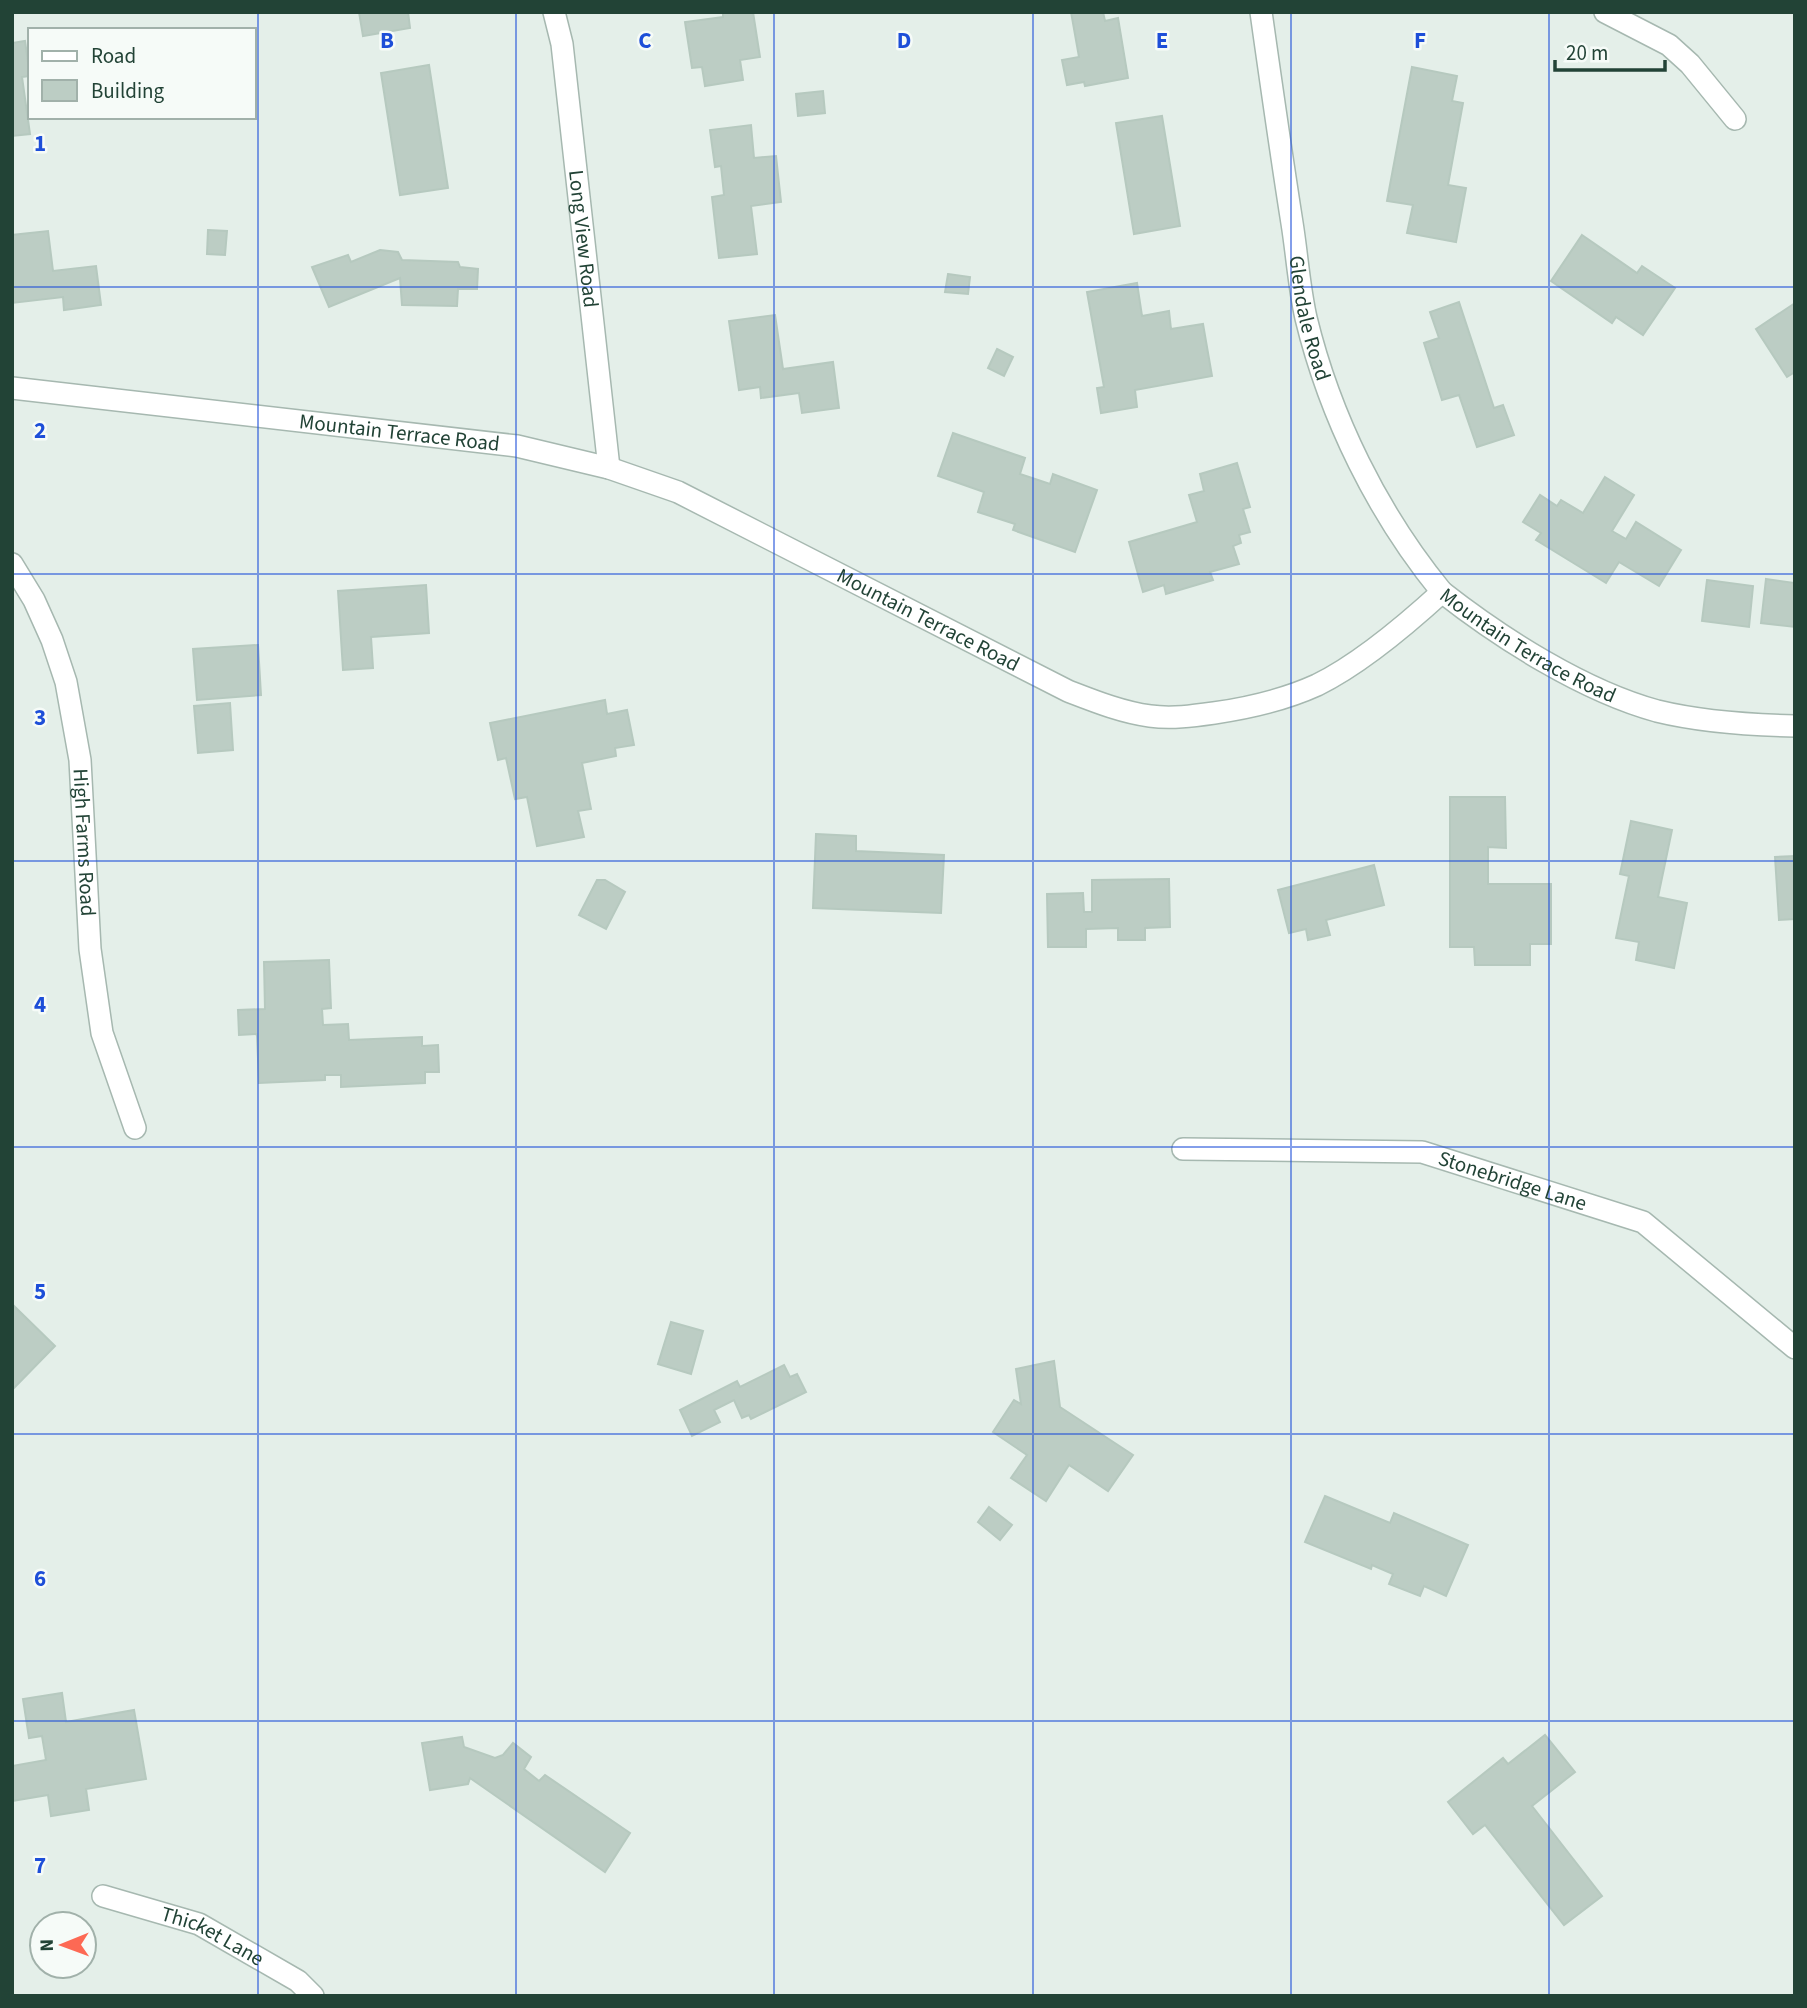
<svg xmlns="http://www.w3.org/2000/svg" width="1807" height="2008" viewBox="0 0 1807 2008" font-family="'Source Sans 3',sans-serif">
  <style>
    .building { fill: #bccdc4; stroke: #b6c9bf; stroke-width: 2 }
    .lines { fill: none; stroke-linecap: round; stroke-linejoin: round }
    .street-casing { stroke: #a6b8b0; stroke-width: 24 }
    .street { stroke: #fff; stroke-width: 21 }
    .grid { fill: none; stroke: #1d4ed8; stroke-width: 2; stroke-opacity: 0.55 }
    .labels { text-anchor: middle; dominant-baseline: central; stroke-width: 5; stroke-linejoin: round; paint-order: stroke }
    .street-label { font-size: 21px; fill: #224336; stroke: #f6fbf8 }
    .grid-label { font-size: 23px; text-anchor: middle; font-weight: bold; fill: #1d4ed8; stroke: #f6fbf8; stroke-width: 5; stroke-linejoin: round; paint-order: stroke }
  </style>
  <rect width="100%" height="100%" fill="#e4efe9"/>
  <g class="building">
    <polygon points="359,12 408,12 410,28 363,36"/>
    <polygon points="723,12 753,12 760,57 740,60 743,80 705,86 702,67 692,68 685,22 723,17"/>
    <polygon points="1071,12 1103,12 1105,21 1118,18 1128,78 1085,86 1084,82 1067,85 1062,60 1079,57"/>
    <polygon points="25,41 30,76 22,77 30,134 12,136 12,43"/>
    <polygon points="429,65 448,188 400,195 381,73"/>
    <polygon points="1412,67 1457,76 1452,101 1463,103 1448,185 1466,188 1456,242 1407,233 1413,205 1387,201"/>
    <polygon points="823,91 825,113 798,116 796,94"/>
    <polygon points="1162,116 1180,226 1134,234 1116,123"/>
    <polygon points="751,125 754,158 776,156 781,202 751,206 757,254 719,258 712,197 724,195 721,166 715,167 710,130"/>
    <polygon points="208,230 227,231 225,255 207,254"/>
    <polygon points="48,231 53,271 96,266 101,305 64,310 63,297 12,303 12,235"/>
    <polygon points="1582,235 1637,273 1642,266 1675,288 1643,335 1616,317 1612,323 1551,281"/>
    <polygon points="380,250 398,252 402,260 458,262 460,267 478,269 477,289 458,289 457,306 402,305 400,278 329,307 312,267 348,255 351,262"/>
    <polygon points="948,274 970,277 968,294 945,292"/>
    <polygon points="1137,283 1142,316 1169,311 1171,329 1203,324 1212,376 1135,390 1137,407 1101,413 1097,388 1104,387 1087,292"/>
    <polygon points="1459,302 1494,408 1503,405 1514,435 1477,447 1459,395 1442,400 1424,343 1439,338 1430,312"/>
    <polygon points="1795,303 1795,372 1787,377 1756,329"/>
    <polygon points="775,315 783,369 833,362 839,408 802,413 799,393 761,398 760,387 739,390 729,321"/>
    <polygon points="997,349 1013,357 1004,376 988,368"/>
    <polygon points="953,433 1025,458 1020,474 1050,484 1053,474 1097,490 1075,552 1013,530 1015,524 978,512 984,492 938,476"/>
    <polygon points="1237,463 1250,507 1243,509 1250,532 1239,535 1241,543 1233,546 1239,564 1210,572 1213,580 1166,594 1164,585 1143,592 1129,542 1197,522 1189,495 1204,491 1200,474"/>
    <polygon points="1605,477 1634,495 1612,531 1626,539 1636,522 1681,550 1659,586 1619,562 1606,583 1536,540 1541,533 1523,522 1540,495 1557,506 1561,500 1583,513"/>
    <polygon points="1766,579 1795,583 1795,627 1761,623"/>
    <polygon points="1707,580 1753,586 1749,627 1702,621"/>
    <polygon points="426,585 429,633 371,637 373,668 343,670 338,591"/>
    <polygon points="258,645 261,695 197,700 193,649"/>
    <polygon points="605,700 607,714 627,710 634,745 615,748 616,756 582,763 591,809 578,811 584,837 537,846 527,797 515,799 506,758 498,760 490,723"/>
    <polygon points="230,703 233,750 198,753 194,706"/>
    <polygon points="1450,797 1505,797 1506,848 1488,847 1488,884 1551,884 1551,944 1530,944 1530,965 1475,965 1474,947 1450,947"/>
    <polygon points="1631,821 1672,830 1658,897 1687,903 1674,968 1636,960 1639,942 1616,938 1629,876 1620,874"/>
    <polygon points="816,834 856,836 856,851 944,855 941,913 813,908"/>
    <polygon points="1795,856 1795,919 1779,920 1775,857"/>
    <polygon points="1374,865 1384,905 1326,920 1330,935 1308,940 1306,929 1289,933 1278,890"/>
    <polygon points="1169,879 1170,927 1145,928 1145,940 1118,940 1118,928 1086,929 1086,947 1048,947 1047,894 1083,893 1084,912 1092,912 1092,880"/>
    <polygon points="597,880 605,880 625,892 606,929 579,915"/>
    <polygon points="329,960 331,1008 322,1009 323,1025 348,1024 349,1040 422,1037 422,1046 438,1045 439,1072 425,1072 425,1083 341,1087 341,1075 325,1075 325,1080 259,1083 257,1034 239,1035 238,1010 265,1009 264,962"/>
    <polygon points="12,1304 55,1346 12,1390"/>
    <polygon points="671,1322 703,1331 691,1374 658,1364"/>
    <polygon points="1054,1361 1060,1407 1133,1455 1108,1491 1069,1465 1046,1501 1011,1478 1027,1455 993,1432 1014,1400 1021,1404 1016,1369"/>
    <polygon points="784,1365 790,1377 797,1374 806,1392 751,1419 749,1415 742,1418 734,1400 714,1410 720,1422 692,1436 680,1410 737,1381 740,1387"/>
    <polygon points="1325,1496 1390,1523 1394,1513 1468,1545 1446,1596 1424,1586 1420,1596 1389,1584 1393,1574 1372,1565 1371,1569 1305,1542"/>
    <polygon points="989,1507 1012,1525 1000,1540 978,1522"/>
    <polygon points="62,1693 66,1722 134,1710 146,1779 86,1789 89,1810 51,1816 48,1795 12,1801 12,1766 46,1760 42,1736 29,1738 23,1699"/>
    <polygon points="1545,1735 1575,1772 1532,1806 1602,1896 1564,1925 1485,1825 1473,1834 1448,1802 1503,1758 1508,1764"/>
    <polygon points="462,1737 464,1747 495,1758 503,1755 513,1743 531,1757 524,1769 539,1781 545,1775 630,1833 605,1872 470,1778 468,1784 430,1790 422,1743"/>
  </g>
  <g class="lines">
    <defs>
      <g id="street">
        <path id="s1" d="M554,12L562,44L609,468"/>
        <path id="s2" d="M1261,12C1271,83 1281,153 1292,223C1297,254 1299,287 1306,318C1330,417 1378,514 1442,592"/>
        <polyline points="1605,12 1669,45 1690,64 1735,119"/>
        <path id="s3" d="M12,388L517,446L609,468L678,492L1068,691C1094,701 1121,712 1150,716C1171,719 1193,716 1214,713C1249,708 1284,700 1317,685C1360,664 1407,624 1442,592C1502,639 1584,691 1657,711C1702,722 1749,725 1795,726"/>
        <path id="s4" d="M12,564L34,600L52,640L66,682L80,760L90,949L102,1033L135,1128"/>
        <path id="s5" d="M1183,1149L1422,1152L1643,1222L1795,1348"/>
        <path id="s6" d="M103,1896L199,1924L298,1981L313,1996"/>
      </g>
    </defs>
    <use href="#street" class="street-casing"/>
    <use href="#street" class="street"/>
  </g>
  <path class="grid" d="M258,12V1996M516,12V1996M774,12V1996M1033,12V1996M1291,12V1996M1549,12V1996M12,287H1795M12,574H1795M12,861H1795M12,1147H1795M12,1434H1795M12,1721H1795"/>
  <g class="labels">
    <g class="street-label">
      <text stroke="none"><textPath href="#s1" startOffset="229">Long View Road</textPath></text>
      <text stroke="none"><textPath href="#s2" startOffset="310">Glendale Road</textPath></text>
      <text stroke="none"><textPath href="#s3" startOffset="390">Mountain Terrace Road</textPath></text>
      <text stroke="none"><textPath href="#s3" startOffset="957">Mountain Terrace Road</textPath></text>
      <text stroke="none"><textPath href="#s3" startOffset="1629">Mountain Terrace Road</textPath></text>
      <text stroke="none"><textPath href="#s4" startOffset="292">High Farms Road</textPath></text>
      <text stroke="none"><textPath href="#s5" startOffset="334">Stonebridge Lane</textPath></text>
      <text stroke="none"><textPath href="#s6" startOffset="117">Thicket Lane</textPath></text>
    </g>
  </g>
  <g class="grid-label">
    <text x="387" y="48">B</text>
    <text x="645" y="48">C</text>
    <text x="904" y="48">D</text>
    <text x="1162" y="48">E</text>
    <text x="1420" y="48">F</text>
    <text x="40" y="151">1</text>
    <text x="40" y="438">2</text>
    <text x="40" y="725">3</text>
    <text x="40" y="1012">4</text>
    <text x="40" y="1299">5</text>
    <text x="40" y="1586">6</text>
    <text x="40" y="1873">7</text>
  </g>
  <rect width="1807" height="2008" fill="none" stroke="#224336" stroke-width="28"/>
  <rect x="28" y="28" width="228" height="91" fill="#f6fbf8" stroke="#a1b1aa" stroke-width="2"/>
  <rect x="42" y="51" width="35" height="10" fill="#ffffff" stroke="#a1b1aa" stroke-width="2"/>
  <text x="91" y="63" font-size="21" fill="#224336">Road</text>
  <rect x="42" y="80" width="35" height="21" fill="#bccdc4" stroke="#a1b1aa" stroke-width="2"/>
  <text x="91" y="98" font-size="21" fill="#224336">Building</text>
  <g transform="translate(63 1945) rotate(269)"><circle r="33" fill="#f6fbf8" stroke="#a1b1aa" stroke-width="2"/>
  <path d="M0-5L12 26L0 18L-12 26Z" fill="#fd6954"/>
  <text y="-10" font-size="19" font-weight="bold" text-anchor="middle" fill="#224336">N</text>
  </g>
  <path d="M1555 60v10h110v-10" fill="none" stroke="#224336" stroke-width="3.5"/>
  <text x="1566" y="60" font-size="21" fill="#224336" stroke="#f6fbf8" stroke-width="5" paint-order="stroke">20 m</text>
</svg>
